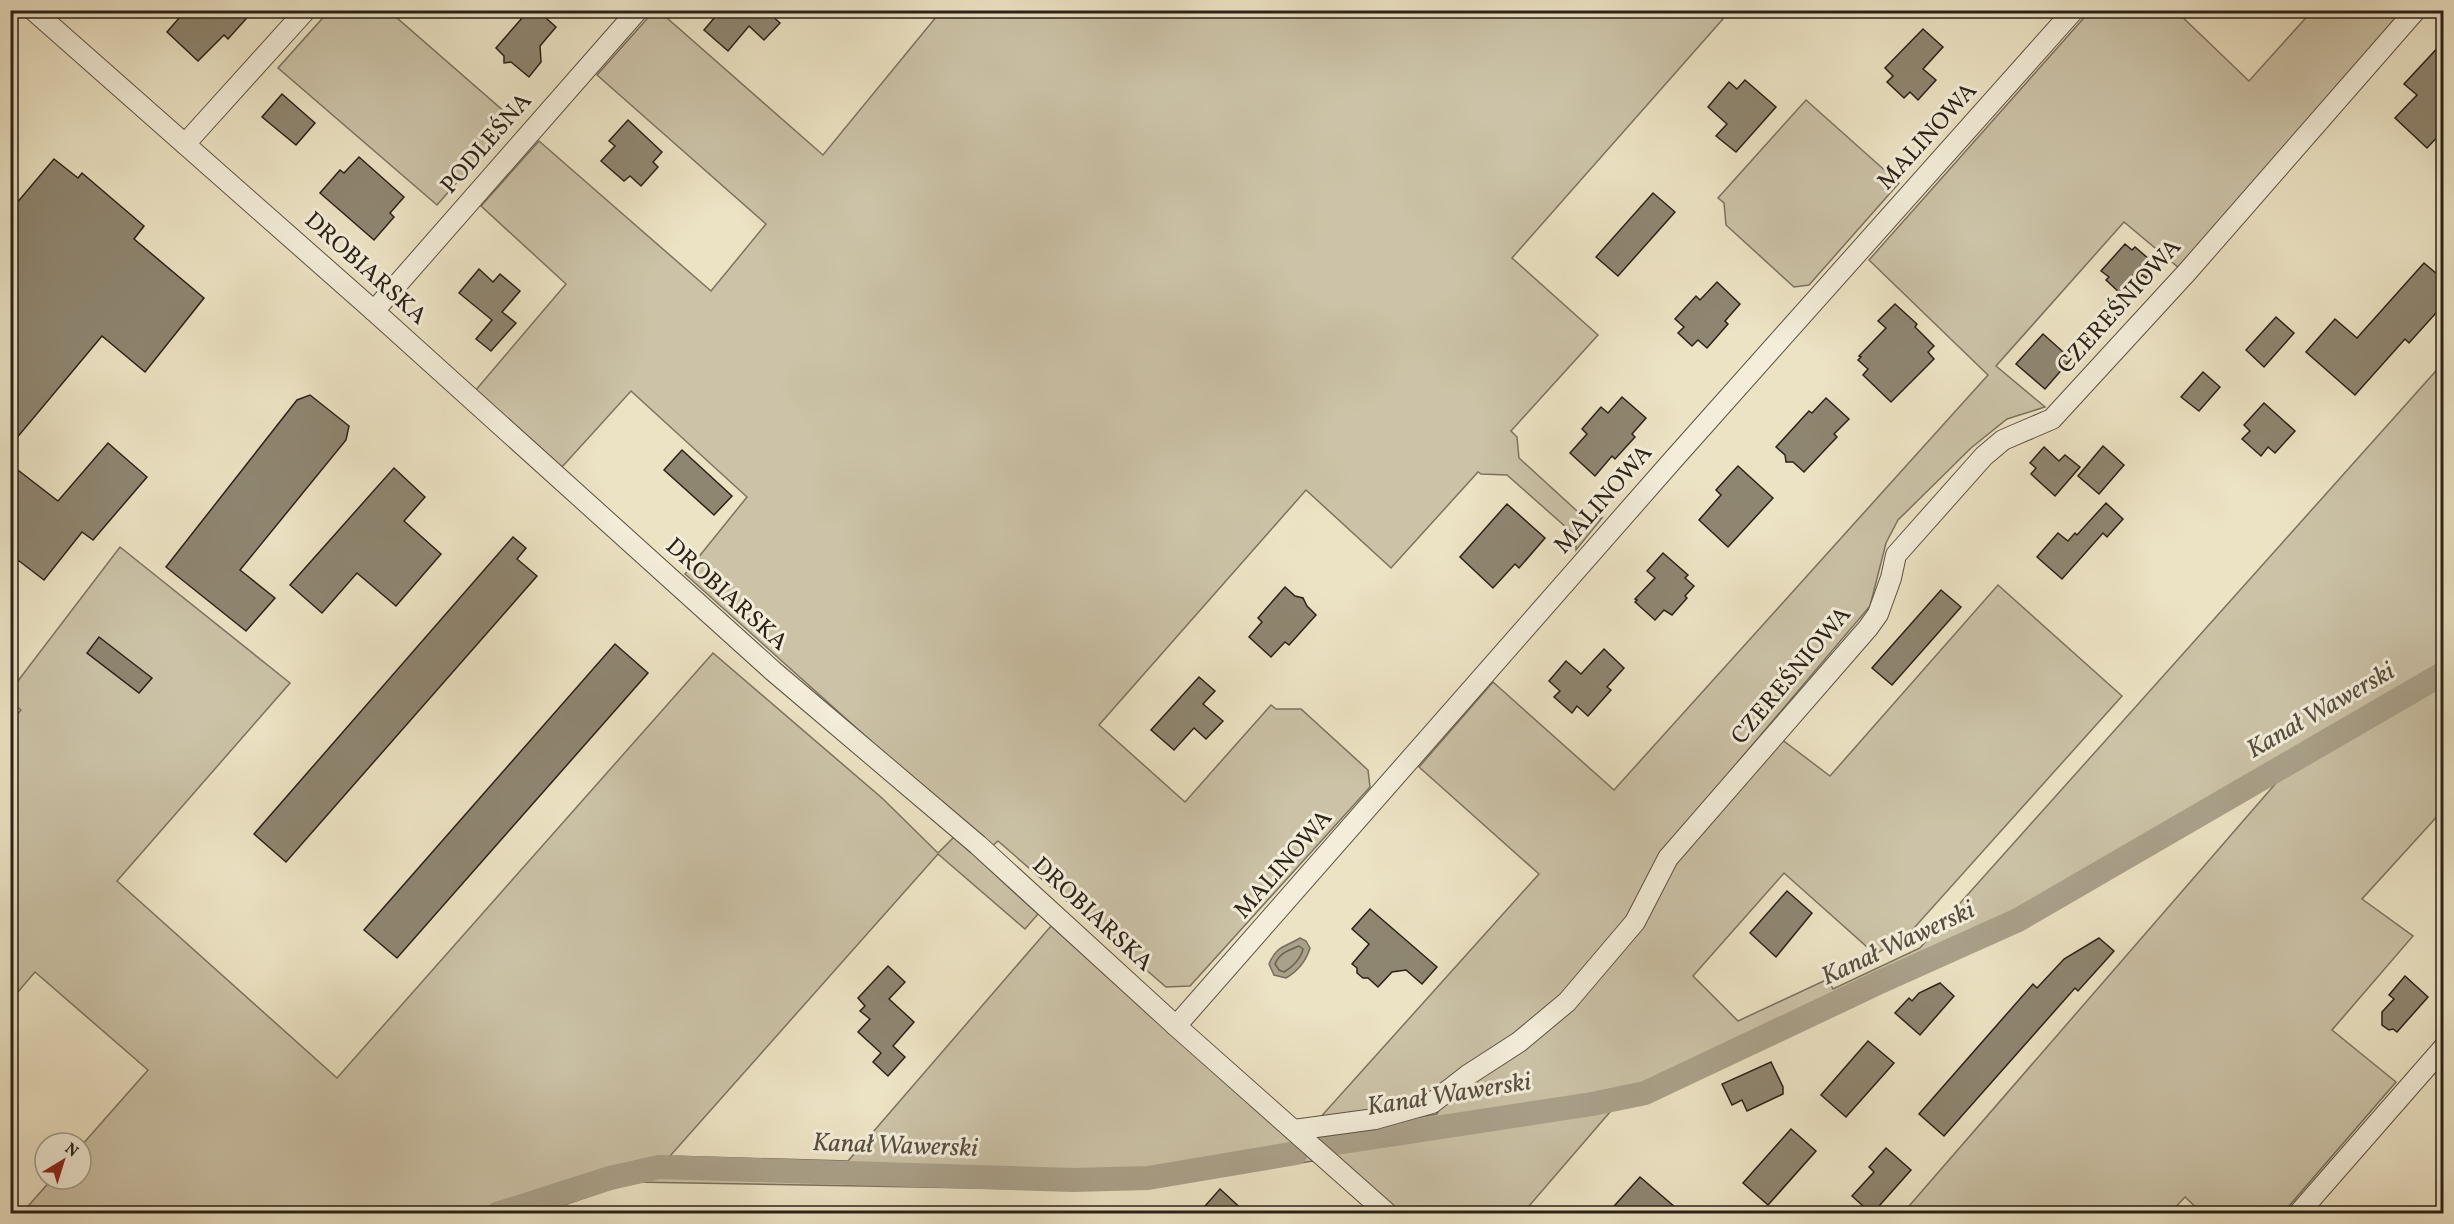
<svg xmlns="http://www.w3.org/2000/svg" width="2454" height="1224" viewBox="0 0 2454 1224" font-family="Vollkorn,serif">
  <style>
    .green { fill: #cbc2a7; stroke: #7b7260; stroke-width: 1.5 }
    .water { fill: #aaa18a; stroke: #776e5c; stroke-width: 1.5 }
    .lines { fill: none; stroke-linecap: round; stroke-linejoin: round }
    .shore { stroke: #6a6251; stroke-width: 1.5 }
    .canal { stroke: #aaa18a; stroke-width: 24 }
    .building { fill: #8f8671; stroke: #2b2218; stroke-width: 1.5 }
    .minor-casing { stroke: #5b5243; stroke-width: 22 }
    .minor { stroke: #f3edd9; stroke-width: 20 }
    .labels { text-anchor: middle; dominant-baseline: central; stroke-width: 6; stroke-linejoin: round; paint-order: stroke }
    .street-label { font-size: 24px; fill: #2b2218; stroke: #f3edd9 }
    .water-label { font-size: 26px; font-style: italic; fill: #574e40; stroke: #f3edd9 }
  </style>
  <rect width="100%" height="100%" fill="#ece3c4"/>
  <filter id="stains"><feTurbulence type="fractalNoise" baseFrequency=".00333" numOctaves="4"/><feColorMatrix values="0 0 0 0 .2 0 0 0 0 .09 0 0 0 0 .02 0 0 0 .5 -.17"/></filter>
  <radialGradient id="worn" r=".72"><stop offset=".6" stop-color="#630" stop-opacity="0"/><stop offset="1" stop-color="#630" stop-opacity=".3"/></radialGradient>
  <g class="green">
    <polygon points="329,11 389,11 513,119 437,205 278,68"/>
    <polygon points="654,11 659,11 823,155 941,11 1730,11 1512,258 1598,335 1511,431 1517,437 1519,458 1588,521 1602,518 1576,550 1576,536 1507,475 1481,474 1478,472 1391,568 1306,490 1099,725 1185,802 1271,705 1276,709 1301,709 1368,770 1370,787 1190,986 1166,987 998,841 990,848 685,574 747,497 631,391 562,467 475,391 566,284 481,206 539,141 711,291 766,224 597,75"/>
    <polygon points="2090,11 2176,11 2249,81 2312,11 2404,11 2179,268 2124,222 1996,366 2045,407 2007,419 1971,448 1898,520 1886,543 1870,606 1665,848 1631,915 1547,1011 1437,1090 1414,1102 1317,1121 1539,874 1419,767 1493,682 1614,790 1988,375 1869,260"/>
    <polygon points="1806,100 1899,183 1809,285 1794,287 1726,225 1724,203 1718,198"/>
    <polygon points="2443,363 2443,810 2362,899 2413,936 2332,1030 2396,1082 2283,1213 2202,1213 2185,1197 2170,1213 1903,1213 2283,775 2016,929 1645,1101 1616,1105 1523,1213 1400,1213 1316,1136 1437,1114 1444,1100 1553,1024 1670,868 1781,739 1830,776 1998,585 2122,696 1906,937 1875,954 1784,873 1693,976 1738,1021 1828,979 1833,989 1920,948"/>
    <polygon points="120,547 290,683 117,881 337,1078 713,653 882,798 938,853 954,837 1038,914 1025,929 938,854 670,1156 848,1161 1051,926 1313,1161 1134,1188 1034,1189 631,1182 538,1214 22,1213 52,1179 81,1179 81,1146 148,1070 35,972 11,1000 10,723 21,710 11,701 11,690"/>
  </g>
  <path class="water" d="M1300,938L1306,941L1310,948C1306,961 1298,971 1286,978L1274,975L1269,964C1277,945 1284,948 1300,938Z"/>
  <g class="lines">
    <path class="shore" d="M1299,946L1303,949C1301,958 1293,967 1284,972L1279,970L1275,964C1280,952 1288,951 1299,946Z"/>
    <g class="canal">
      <polyline points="1330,1144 1592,1104 1645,1093 1880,982 2018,920 2444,673"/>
      <polyline points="497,1214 610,1178 659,1167 1073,1180 1148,1178 1296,1153"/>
    </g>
  </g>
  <g class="building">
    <polygon points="186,10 254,10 228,39 224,35 198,61 167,32"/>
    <polygon points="529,10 537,10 556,27 540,46 541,62 529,77 511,62 504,63 504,56 496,48"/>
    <polygon points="721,10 766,10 780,23 764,40 749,26 728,51 704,30"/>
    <polygon points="1923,29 1943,47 1923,69 1936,80 1918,100 1910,92 1904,98 1887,82 1893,76 1885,68"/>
    <polygon points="2444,41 2444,130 2427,148 2395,118 2417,95 2404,84"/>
    <polygon points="1745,80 1776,107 1736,152 1716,136 1727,124 1708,107 1729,82 1737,89"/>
    <polygon points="282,94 315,123 296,145 262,117"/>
    <polygon points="628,120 662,152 653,162 658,167 641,186 630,176 624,181 601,161 615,146 609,141"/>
    <polygon points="359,157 404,197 390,213 394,217 374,240 320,193 340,170 344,173"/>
    <polygon points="54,159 78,178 82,173 144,226 134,239 204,298 145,372 102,336 10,446 10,211"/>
    <polygon points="1653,193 1675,212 1618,276 1596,257"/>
    <polygon points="2125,244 2132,250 2135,247 2157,266 2146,278 2142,275 2123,296 2106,280 2109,277 2101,271"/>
    <polygon points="2424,263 2444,280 2444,304 2409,343 2405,339 2355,395 2306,352 2335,319 2357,338"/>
    <polygon points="479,269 493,282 500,274 520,291 502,312 516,323 491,351 476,339 492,320 459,293"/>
    <polygon points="1717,282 1740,304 1725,321 1728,324 1707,348 1698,340 1692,346 1678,333 1684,327 1675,319 1696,296 1700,300"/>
    <polygon points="1895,304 1917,324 1915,327 1934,346 1928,352 1934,359 1891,402 1863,375 1868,369 1858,360 1861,357 1859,356 1886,328 1878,321"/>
    <polygon points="2276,317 2294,333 2264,367 2246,350"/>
    <polygon points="2043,334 2071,359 2045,389 2016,364"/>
    <polygon points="2203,372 2220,387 2199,411 2181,397"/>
    <polygon points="310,395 349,426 346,440 240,570 275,598 246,631 166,567 297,400"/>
    <polygon points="1622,397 1646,418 1632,434 1635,437 1615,459 1612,456 1595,476 1570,453 1587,434 1582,429 1601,407 1608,413"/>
    <polygon points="1826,398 1849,419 1834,434 1837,437 1804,472 1793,462 1786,462 1785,455 1776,447 1809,411 1812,413"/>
    <polygon points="2264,403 2295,431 2275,453 2268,447 2261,456 2242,439 2250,431 2244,425"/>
    <polygon points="108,443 147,477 93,540 82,532 44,580 10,554 10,464 58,501"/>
    <polygon points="2103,446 2124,465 2099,494 2078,476"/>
    <polygon points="2044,447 2059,461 2065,455 2080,467 2055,496 2031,474 2036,468 2030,463"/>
    <polygon points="682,450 732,496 714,515 664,470"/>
    <polygon points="1738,466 1773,498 1728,547 1699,520 1721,495 1716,490"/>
    <polygon points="394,468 425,497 404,521 441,554 396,606 357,573 322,613 290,585"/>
    <polygon points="2106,503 2123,519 2107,537 2103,533 2062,579 2037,557 2058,533 2068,541 2075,533 2077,535"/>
    <polygon points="1507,504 1545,538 1519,568 1515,564 1493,588 1460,557"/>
    <polygon points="513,537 526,548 517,559 537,576 286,862 254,834"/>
    <polygon points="1663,553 1688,575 1685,578 1694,586 1685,596 1687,598 1672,615 1664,610 1655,620 1635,602 1637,600 1635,599 1655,578 1647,571"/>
    <polygon points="1285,587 1295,596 1303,598 1307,606 1316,615 1289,645 1285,642 1271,657 1249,637 1262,622 1258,618"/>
    <polygon points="1941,590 1961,607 1892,685 1872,668"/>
    <polygon points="99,637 152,678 139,693 87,653"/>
    <polygon points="615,644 648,673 397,958 364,930"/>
    <polygon points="1604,649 1624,668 1607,687 1611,690 1588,716 1577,706 1572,713 1554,697 1560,691 1549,681 1566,661 1581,674"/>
    <polygon points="1199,677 1215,691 1203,704 1223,721 1206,739 1194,728 1174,750 1151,730"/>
    <polygon points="1787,891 1812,913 1776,957 1750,933"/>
    <polygon points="1370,909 1437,967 1422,984 1406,970 1392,972 1378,987 1368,978 1363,978 1357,973 1357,968 1352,964 1369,944 1352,929"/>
    <polygon points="2099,938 2114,951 2078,991 2075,988 1944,1136 1919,1114 2033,984 2037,988 2064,959"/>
    <polygon points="888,966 905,982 889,999 914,1022 893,1046 905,1057 888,1076 873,1062 881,1053 858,1032 870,1019 860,1011 865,1006 858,998"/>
    <polygon points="2405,976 2428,997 2397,1032 2393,1029 2389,1030 2382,1025 2382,1012 2394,999 2389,995"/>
    <polygon points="1940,983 1954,996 1920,1035 1895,1013 1909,998 1912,1001 1919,993"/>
    <polygon points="1868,1041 1894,1063 1846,1117 1821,1095"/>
    <polygon points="1771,1062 1783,1087 1783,1094 1747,1111 1742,1100 1732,1105 1722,1084"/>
    <polygon points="1791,1129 1816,1151 1768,1205 1743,1183"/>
    <polygon points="1886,1148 1911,1170 1872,1214 1852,1196 1874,1172 1869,1167"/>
    <polygon points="1640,1177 1683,1214 1607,1214"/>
    <polygon points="1220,1189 1247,1214 1198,1214"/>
  </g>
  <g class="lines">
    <defs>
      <g id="minor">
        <polyline points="33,10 374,311 773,671 978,845 1176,1026 1388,1214"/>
        <polyline points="185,144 306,10"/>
        <polyline points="374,311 638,10"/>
        <polyline points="1176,1026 1672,461 2074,10"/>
        <polyline points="1294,1130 1375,1119 1432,1103 1468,1075 1519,1042 1567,1002 1635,922 1668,858 1868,628 1878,614 1891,578 1896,555 1984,456 2003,440 2052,419 2188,271 2416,10"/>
        <polyline points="2298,1214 2444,1047"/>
      </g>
    </defs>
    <use href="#minor" class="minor-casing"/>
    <use href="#minor" class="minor"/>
  </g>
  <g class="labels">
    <g class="street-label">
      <text transform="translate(1928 137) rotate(-48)">MALINOWA</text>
      <text transform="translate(487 144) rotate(-49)">PODLEŚNA</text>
      <text transform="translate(365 269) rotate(42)">DROBIARSKA</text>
      <text transform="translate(2120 307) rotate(-48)">CZEREŚNIOWA</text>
      <text transform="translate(1604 500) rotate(-49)">MALINOWA</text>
      <text transform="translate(726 595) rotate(42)">DROBIARSKA</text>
      <text transform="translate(1792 676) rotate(-50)">CZEREŚNIOWA</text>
      <text transform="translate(1284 865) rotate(-49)">MALINOWA</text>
      <text transform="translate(1092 915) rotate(43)">DROBIARSKA</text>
    </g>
    <g class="water-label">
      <text transform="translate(2321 711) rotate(-30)">Kanał Wawerski</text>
      <text transform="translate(1898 944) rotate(-25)">Kanał Wawerski</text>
      <text transform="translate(1449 1095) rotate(-9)">Kanał Wawerski</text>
      <text transform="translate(895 1146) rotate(2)">Kanał Wawerski</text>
    </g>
  </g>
  <rect width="2454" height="1224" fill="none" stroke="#ece3c4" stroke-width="36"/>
  <rect x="12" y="12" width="2430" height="1200" fill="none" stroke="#2b2218" stroke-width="3"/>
  <rect x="18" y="18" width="2418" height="1188" fill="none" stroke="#2b2218" stroke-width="1.5"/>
  <g transform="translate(63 1161) rotate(38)"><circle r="28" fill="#f3edd9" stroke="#a39c8c" stroke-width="1.5"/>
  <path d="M0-4.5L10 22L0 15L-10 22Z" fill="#8f2418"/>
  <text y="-9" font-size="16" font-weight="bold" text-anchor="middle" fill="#2b2218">N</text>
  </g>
  <rect width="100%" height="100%" filter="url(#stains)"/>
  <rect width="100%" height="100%" fill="url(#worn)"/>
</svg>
